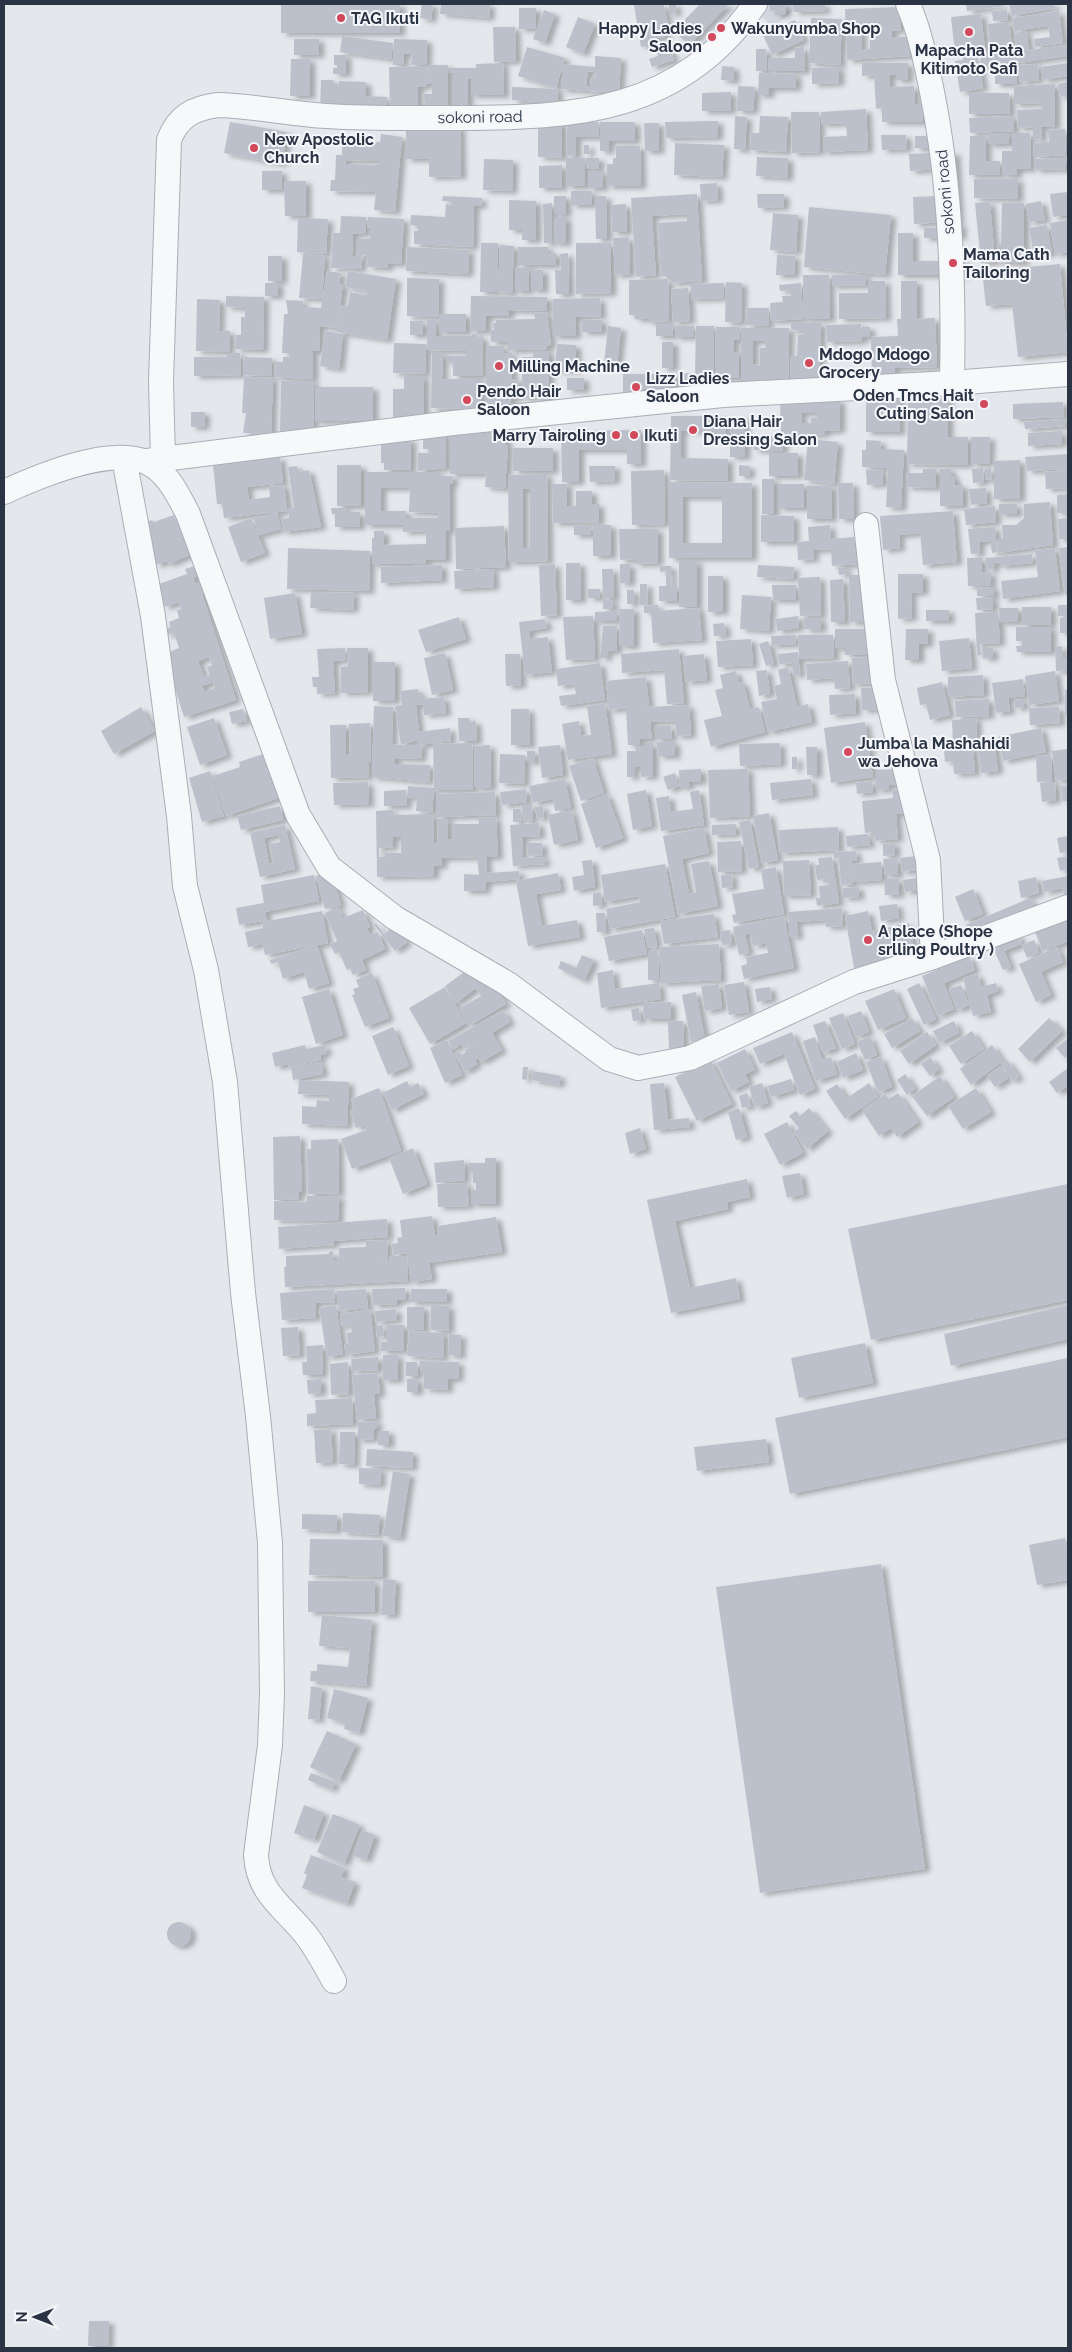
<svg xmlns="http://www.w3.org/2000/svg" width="1072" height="2352" viewBox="0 0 1072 2352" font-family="Raleway,sans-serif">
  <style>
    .built { fill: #d2d6de }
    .building { fill: #bbc0ca; fill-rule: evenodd; filter: url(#shadow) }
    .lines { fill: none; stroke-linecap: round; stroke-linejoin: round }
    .street-casing { stroke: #a9aeb7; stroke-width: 26 }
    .street { stroke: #f7f8fa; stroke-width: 24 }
    .poi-dot { fill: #d1495b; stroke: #f4f6f9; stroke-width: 2 }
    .labels { text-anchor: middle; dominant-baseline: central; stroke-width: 4; stroke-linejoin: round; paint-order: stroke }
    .poi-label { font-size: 16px; font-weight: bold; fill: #2b3445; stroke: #f4f6f9; text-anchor: start }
    .street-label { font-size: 16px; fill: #2b3445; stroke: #f4f6f9 }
  </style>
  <defs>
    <filter id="shadow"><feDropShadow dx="5.5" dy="3" stdDeviation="2.5" flood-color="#0004"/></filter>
  </defs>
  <rect width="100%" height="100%" fill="#e4e7ec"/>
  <polygon class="built" points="752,4 802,4 772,28"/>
  <g class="building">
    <rect x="281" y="4" width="119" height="29"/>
    <polygon points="422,4 433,4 431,20 420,18"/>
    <polygon points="441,4 490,4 489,18 440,14"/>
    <polygon points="643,4 664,5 669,31 664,31 665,37 651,39 652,45 641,47 634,5"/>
    <polygon points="669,4 676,4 676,13 669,14"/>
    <polygon points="700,4 729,4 689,45 674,31"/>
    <polygon points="770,4 785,4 786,14 775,15 775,10 770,11"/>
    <polygon points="793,4 825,4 825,11 794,12"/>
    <polygon points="966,4 1003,4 1004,6 967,11"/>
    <polygon points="1009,4 1054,4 1055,8 1012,16"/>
    <path d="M900,7L901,30L892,31V37H909L910,56L847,60L845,9ZM861,24H879L880,31L870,32V49L862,50Z"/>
    <rect x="519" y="8" width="17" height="21"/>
    <polygon points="544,10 555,14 545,43 533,39"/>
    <polygon points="1007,10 1008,20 993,21 992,11"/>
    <polygon points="1059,11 1063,43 1035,47 1034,39 1050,37 1048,26 1014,31 1012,18"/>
    <polygon points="981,14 985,50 955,53 951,17"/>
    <polygon points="578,17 595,24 583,54 566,47"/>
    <polygon points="811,18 842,19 840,65 809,63"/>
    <polygon points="795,20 804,40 772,55 763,35"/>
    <polygon points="1009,22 1012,45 990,47 988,24"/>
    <polygon points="493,27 515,27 516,61 494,62"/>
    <polygon points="1026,31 1029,50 1065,45 1067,56 1018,63 1014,33"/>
    <polygon points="342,36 393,43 391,59 340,52"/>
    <rect x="294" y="39" width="25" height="16"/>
    <polygon points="394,39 427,40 426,65 411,65 412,54 404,54 403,65 393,65"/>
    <path d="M527,47L565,58L563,64L595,67V56L621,58L619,93L561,89L563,65L556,88L518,76ZM588,71L596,72L595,78H591L590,86H586Z"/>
    <polygon points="804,47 805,71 769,71 768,58 795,58 795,48"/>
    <polygon points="670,48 674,60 652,67 649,59 658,56 657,52"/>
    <polygon points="756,49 766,49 767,71 756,71"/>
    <polygon points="1016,51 1017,84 995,84 995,65 981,65 980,52"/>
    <polygon points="968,53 971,59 978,58 983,88 960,92 955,61 963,60 962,55"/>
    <polygon points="334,55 346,55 346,74 333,74 333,68 337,68 337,65 334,65"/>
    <polygon points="291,59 310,59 310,96 290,96"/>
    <polygon points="503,63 504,95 471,95 471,79 468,79 468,107 453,113 453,73 449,73 449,68 476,68 476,64"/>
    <polygon points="862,63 908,63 908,80 896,80 896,75 890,75 890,87 914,86 915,104 923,104 923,122 882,122 882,108 876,109 874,75 862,76"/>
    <polygon points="1068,63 1068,76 1043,80 1041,67"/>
    <polygon points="1038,64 1039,80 1020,82 1019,65"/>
    <polygon points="427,65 448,65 448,111 425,111 424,94 432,94 432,84 427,84"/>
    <polygon points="426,66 427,86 418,87 418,111 390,112 389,67"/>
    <polygon points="722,66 734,67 734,81 721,80"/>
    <polygon points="839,67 839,83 812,84 812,68"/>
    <polygon points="759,73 796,74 796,88 769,88 769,95 758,95"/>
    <polygon points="321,80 333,80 333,84 339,84 339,81 366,82 366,96 387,97 386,111 320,109"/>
    <polygon points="1068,82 1068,95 1060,97 1058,84"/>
    <polygon points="1055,84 1055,127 1041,127 1042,139 1033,140 1033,127 1018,128 1017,110 1042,109 1042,103 1014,104 1014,86"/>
    <polygon points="738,86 755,87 753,111 737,111"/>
    <polygon points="512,87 558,89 557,103 512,100"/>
    <polygon points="731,92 731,111 702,111 702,93"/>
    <polygon points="969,93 1009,93 1010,114 969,114"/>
    <polygon points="866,109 868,150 823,152 823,137 847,136 846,123 822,124 821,112"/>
    <polygon points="791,112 819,112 820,152 792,153"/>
    <polygon points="735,116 747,117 745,150 734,149"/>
    <polygon points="760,116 788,117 786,152 750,150 751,133 759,133"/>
    <polygon points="1014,116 1014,131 970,133 969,118"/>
    <polygon points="718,121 718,137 666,138 665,122"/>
    <polygon points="230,122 287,132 282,164 224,153"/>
    <polygon points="538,122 562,122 562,158 538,157"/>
    <polygon points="567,122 599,122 599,137 576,137 576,156 566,155"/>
    <polygon points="600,122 635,122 635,141 609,141 609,151 600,151"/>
    <polygon points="644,123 659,123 659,151 645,151"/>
    <polygon points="406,126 460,126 461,176 429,177 429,159 406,159"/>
    <polygon points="1065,129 1066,155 1034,157 1033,143 1049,142 1048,130"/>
    <rect x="988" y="133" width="21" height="11"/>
    <polygon points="1012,133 1030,133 1031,169 1017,169 1017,175 1002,175 1002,151 1012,151"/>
    <path d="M381,134L402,137L395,212L374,210L376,192L330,191L331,180H335L336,155H342V141L380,142ZM378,150V165L345,164L346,160L378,161Z"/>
    <polygon points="881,135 906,135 907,149 882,150"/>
    <rect x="915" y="136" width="26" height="12"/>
    <polygon points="970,136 986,136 986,161 1000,161 1000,175 969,175"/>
    <polygon points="675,143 724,145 722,177 674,175"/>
    <rect x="584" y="145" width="5" height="9"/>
    <polygon points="616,146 640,146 641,186 607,186 607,164 613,164 613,158 616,158"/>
    <polygon points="955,152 959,221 914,224 913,197 940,196 938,169 910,171 909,154"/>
    <polygon points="757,157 788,158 788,178 756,176"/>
    <rect x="566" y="158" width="19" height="28"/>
    <rect x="586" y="158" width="13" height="11"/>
    <polygon points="1066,158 1066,169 1035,170 1034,159"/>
    <polygon points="484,159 513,160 512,191 483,190"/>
    <polygon points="562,165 562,188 539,188 539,166"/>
    <polygon points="262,171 282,171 281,190 262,190"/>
    <rect x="588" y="171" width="15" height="17"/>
    <polygon points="974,179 1018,179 1018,199 974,198"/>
    <polygon points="284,181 306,181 306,216 285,216"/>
    <polygon points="717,183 718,200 701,201 700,184"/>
    <polygon points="571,191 592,191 591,205 571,205"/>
    <polygon points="1068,192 1068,215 1053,217 1050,194"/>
    <polygon points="697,194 702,281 671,283 671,276 661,276 658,223 687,221 687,214 652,216 656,275 636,277 631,198"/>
    <polygon points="757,194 784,194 784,207 758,208"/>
    <polygon points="443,196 482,198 481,206 474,205 473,247 414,244 414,231 418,231 418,226 410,225 411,215 445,217 446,204 452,205 452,201 442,201"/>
    <rect x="554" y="196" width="12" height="18"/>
    <polygon points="595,196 606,196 607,239 596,239"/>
    <polygon points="509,200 536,201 536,240 522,240 522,230 509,230"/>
    <polygon points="1041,201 1045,220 1029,222 1026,204"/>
    <polygon points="990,202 995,262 981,263 975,203"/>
    <polygon points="552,203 552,243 544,243 543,204"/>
    <polygon points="1002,203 1024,203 1024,263 997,262 997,244 1001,244"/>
    <polygon points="626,204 627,232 612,232 611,205"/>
    <polygon points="809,207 891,215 885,275 804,267"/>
    <polygon points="773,213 798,215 796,252 770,250"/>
    <polygon points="341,216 366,217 365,234 353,234 352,256 358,256 358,239 370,239 370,230 373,230 373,228 367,227 368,217 404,219 401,264 388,263 388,268 367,267 368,256 362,255 361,269 331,268 333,233 340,233"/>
    <polygon points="555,217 566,217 566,243 554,243"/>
    <polygon points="298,218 328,219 326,254 297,252"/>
    <polygon points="1068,220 1068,252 1055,254 1050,223"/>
    <polygon points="946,223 961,223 961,237 924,238 924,228 946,228"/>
    <polygon points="1047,225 1052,253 1034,256 1029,228"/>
    <polygon points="898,233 913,233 913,261 965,261 965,275 898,275"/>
    <polygon points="629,237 630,274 615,275 613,238"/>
    <polygon points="481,243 498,243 497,292 480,292"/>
    <polygon points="576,243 611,243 611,293 576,294"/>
    <polygon points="500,245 514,246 512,293 498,292"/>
    <polygon points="407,247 469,250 468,274 406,271"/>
    <polygon points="518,247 548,247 548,253 556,253 556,265 518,265"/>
    <polygon points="568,253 569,294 556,294 555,270 561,270 560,254"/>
    <polygon points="303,254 325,256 322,299 299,298"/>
    <polygon points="777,255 795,256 794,275 776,275"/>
    <rect x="268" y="256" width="14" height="25"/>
    <polygon points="1060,264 1068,352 1018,357 1012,304 986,306 982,271"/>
    <polygon points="529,267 529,291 515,291 515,268"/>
    <polygon points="531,270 543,270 543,290 532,290"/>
    <polygon points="327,271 341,273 339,284 343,284 337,328 320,326 319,351 313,351 313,379 274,377 275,362 283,362 283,357 290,357 290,353 282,353 284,314 288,314 286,300 303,301 302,307 321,308"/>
    <polygon points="348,271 396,279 387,340 337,332 341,305 348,306 350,292 366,295 367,291 345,287"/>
    <polygon points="803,275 829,275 830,319 804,319"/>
    <polygon points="832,275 866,275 866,285 832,286"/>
    <polygon points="407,278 439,279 438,317 407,316"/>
    <polygon points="668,279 669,321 648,322 648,319 635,319 635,315 629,315 629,280"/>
    <polygon points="868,281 885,281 886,318 839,319 839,293 868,293"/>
    <polygon points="901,281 917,281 917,319 935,318 937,367 895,368 895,378 872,379 871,337 898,336 897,319 901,319"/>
    <polygon points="726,282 742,283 741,323 725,322"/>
    <rect x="265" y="283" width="13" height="13"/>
    <polygon points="724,283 724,298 691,299 691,284"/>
    <polygon points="801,283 803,319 771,321 770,303 783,302 782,296 791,296 790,290 780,291 779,285"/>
    <polygon points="688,288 690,321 673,322 671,289"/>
    <polygon points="226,296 264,297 263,350 235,349 236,335 241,335 241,317 245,317 245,308 226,307"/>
    <polygon points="471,296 547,297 547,311 509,310 509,316 486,316 486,331 470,331"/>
    <polygon points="600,298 601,316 575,317 576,336 553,336 553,299"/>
    <polygon points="197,299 220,300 219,331 230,331 229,352 196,351"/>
    <polygon points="747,308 769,308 768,326 746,325"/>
    <polygon points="547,312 551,346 547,346 547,349 508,350 508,342 491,342 490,330 494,330 493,323 496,323 496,320 535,319 534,313"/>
    <rect x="439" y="314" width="27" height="18"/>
    <polygon points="582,319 602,320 602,332 582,332"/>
    <polygon points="427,320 436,320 436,336 472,336 472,334 477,334 477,337 483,337 482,376 453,376 453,362 446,362 446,356 466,356 466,351 427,350"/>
    <rect x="410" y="321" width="13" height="14"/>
    <polygon points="791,323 821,323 819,382 790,381 791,356 797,356 798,335 804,335 805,331 791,330"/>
    <rect x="656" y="324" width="17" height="12"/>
    <polygon points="861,324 862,341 827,342 826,325"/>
    <polygon points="608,326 621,328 617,366 604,364"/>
    <rect x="675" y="326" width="19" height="11"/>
    <polygon points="696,326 714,326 714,389 683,389 683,373 695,374"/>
    <polygon points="716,327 740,327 740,340 734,340 734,352 739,352 739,378 715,378"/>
    <rect x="862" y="327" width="8" height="10"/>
    <path d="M741,328H789L788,381H741ZM753,341H766L765,348H760V365L753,364Z"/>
    <polygon points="325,331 343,334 339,369 320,366"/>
    <rect x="662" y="342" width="11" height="26"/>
    <polygon points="394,343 426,344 425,374 393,373"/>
    <polygon points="557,344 576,345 576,371 555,370"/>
    <polygon points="486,346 504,346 504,353 512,353 512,379 518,379 519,398 511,398 511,404 486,404"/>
    <polygon points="533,351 549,351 549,402 540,402 540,397 522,398 522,357 533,357"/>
    <polygon points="227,353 240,353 241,375 194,376 194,357 227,357"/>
    <polygon points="432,353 443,353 442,379 481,379 481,409 431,408"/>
    <polygon points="244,357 272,358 272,376 243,375"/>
    <polygon points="623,374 675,374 675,389 644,389 644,398 623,398"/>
    <polygon points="404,376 424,376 424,417 393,417 393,389 404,389"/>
    <polygon points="244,377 273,378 271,434 243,433 246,413 242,413"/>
    <rect x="567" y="378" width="17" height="12"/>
    <polygon points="281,381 314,381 313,432 280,431"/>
    <rect x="315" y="387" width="58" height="34"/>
    <rect x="866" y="398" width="34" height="34"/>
    <polygon points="908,398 948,398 948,437 968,437 968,465 907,464"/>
    <path d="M780,400H840V430L825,431V434L781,435ZM801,413H817V418H811V423H802Z"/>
    <polygon points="1063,402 1064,417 1013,419 1013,404"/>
    <polygon points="191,412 205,412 204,427 191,427"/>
    <polygon points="671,416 726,416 726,439 713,439 713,431 681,431 681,458 728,459 728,481 670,480"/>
    <rect x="730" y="417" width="15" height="40"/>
    <polygon points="1065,419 1065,426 1025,429 1024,422"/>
    <polygon points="641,430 641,464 627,464 627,450 579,450 579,482 562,482 561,431"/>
    <polygon points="445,431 446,468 418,471 418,453 429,453 428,449 423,449 423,432"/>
    <polygon points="450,431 506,431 506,445 508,445 505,489 485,487 486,474 450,474"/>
    <polygon points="1062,431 1062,444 1028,446 1028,433"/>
    <polygon points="746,436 783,436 783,451 754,450 754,443 746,443"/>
    <polygon points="971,437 990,437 989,464 971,464"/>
    <polygon points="381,439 411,439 411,470 384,470 384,463 381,463"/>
    <polygon points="808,439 838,442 834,484 804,480"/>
    <polygon points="866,440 881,441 880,449 904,450 901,508 886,507 888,468 862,467 862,450 866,450"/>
    <rect x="513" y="448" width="40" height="23"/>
    <rect x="769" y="453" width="29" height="23"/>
    <polygon points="1068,454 1068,469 1027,471 1025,457"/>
    <polygon points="280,457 283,483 247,487 249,500 270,497 269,486 284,485 287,509 294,508 288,467 297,466 298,472 309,470 321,527 283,532 281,519 289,518 288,511 224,518 222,504 217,504 213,465"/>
    <polygon points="1020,460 1020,499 994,499 994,461"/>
    <rect x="337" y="465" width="24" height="41"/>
    <polygon points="739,465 750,466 749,476 739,476"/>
    <polygon points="589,466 615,466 615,481 590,482"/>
    <polygon points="983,468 984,482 973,483 972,469"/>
    <polygon points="991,468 992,479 985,480 985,469"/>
    <polygon points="882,469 883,484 867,485 866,470"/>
    <polygon points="923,469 936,469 936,488 906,487 907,473 923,473"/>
    <polygon points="940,469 951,469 951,476 955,476 955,485 963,485 963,506 940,506"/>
    <polygon points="664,470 665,524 632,525 631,471"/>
    <polygon points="1068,470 1068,488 1046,489 1045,472"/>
    <path d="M365,472H438V476H453V484H450V531H446V560H426V564H372V538H374V531H384V545L426,544V531L403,532V525H365ZM381,488H410L409,512L438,513V518H406V511H381Z"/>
    <path d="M547,474L548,561L509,562L508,475ZM523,489H530V548H523Z"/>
    <rect x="762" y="479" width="12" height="35"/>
    <path d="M669,482L752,483V558H669ZM683,497H722V543H683Z"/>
    <polygon points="838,483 853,483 854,519 839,519"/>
    <polygon points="552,484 567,484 567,506 576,506 576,491 592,491 592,504 599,504 599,522 553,523"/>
    <rect x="778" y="484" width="26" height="24"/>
    <rect x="807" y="486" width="25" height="33"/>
    <polygon points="986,488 987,503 971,505 969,489"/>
    <polygon points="1068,494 1068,513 1057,513 1057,495"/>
    <polygon points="1050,502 1053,545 998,553 997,539 1003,539 1002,525 1016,525 1024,518 1024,504"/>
    <rect x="999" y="504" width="18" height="10"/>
    <polygon points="995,506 996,522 966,525 964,509"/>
    <polygon points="331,508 346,508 346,512 360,512 360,527 335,527 335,514 332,514"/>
    <polygon points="953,511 957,562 923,565 920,533 899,535 900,548 883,550 880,516"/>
    <polygon points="277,513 281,529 258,535 254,518"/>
    <polygon points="174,515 191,554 169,564 167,561 156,565 144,532 150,529 148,522 152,520 154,522"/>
    <polygon points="761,515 794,516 794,542 761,542"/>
    <polygon points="251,518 265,553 241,562 228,527"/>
    <polygon points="1068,518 1068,539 1059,539 1058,519"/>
    <rect x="593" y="525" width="18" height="31"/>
    <polygon points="830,525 831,539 854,537 857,564 832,566 831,549 813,550 814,559 798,560 797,542 809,541 808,527"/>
    <polygon points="504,526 506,567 456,569 455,528"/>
    <rect x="574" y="526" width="17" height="9"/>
    <polygon points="995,527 997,552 992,553 990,541 979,542 980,553 971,554 968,529"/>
    <polygon points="619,529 658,529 658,563 635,564 635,559 620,560"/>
    <polygon points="1068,547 1068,595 1065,595 1059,548"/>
    <polygon points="288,548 370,551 369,591 287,589"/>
    <polygon points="1055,548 1060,591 1003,599 1001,581 1038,577 1035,550"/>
    <polygon points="1032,554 1033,563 1000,566 1000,562 994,563 994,569 987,570 985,558"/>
    <polygon points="967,558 982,558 982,573 991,572 991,586 968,586"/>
    <rect x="679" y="561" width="18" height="46"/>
    <polygon points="566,563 580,563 581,600 566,600"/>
    <polygon points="555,564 557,615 541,616 539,565"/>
    <rect x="620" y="564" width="10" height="19"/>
    <path d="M198,565L201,575L193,578L195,584L201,582L205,593L202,594L236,700L184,717L164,654L179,648L174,633L167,635L165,629L170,627L169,622L179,618L177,610L181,609L179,602L164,607L159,584L187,574L185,569ZM209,657L212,665L207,667L210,675L204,677L198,661ZM213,682L215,688L205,692L202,686Z"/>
    <polygon points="442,565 442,580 381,583 381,567"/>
    <polygon points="758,565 794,567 793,579 757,577"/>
    <polygon points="660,566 671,566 671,587 677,587 677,601 659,601 659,586 666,586 666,571 660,572"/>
    <polygon points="846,567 846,574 839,575 838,568"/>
    <polygon points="493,569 494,587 455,589 454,571"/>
    <polygon points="602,569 613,569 614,598 603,598"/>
    <polygon points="898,574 923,574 923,592 911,593 912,618 898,619"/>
    <polygon points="849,575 866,575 868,622 850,622"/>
    <rect x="708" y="576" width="15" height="36"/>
    <polygon points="820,577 821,615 800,616 798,578"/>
    <polygon points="843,579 845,622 831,622 830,580"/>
    <polygon points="640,584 647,584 648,605 640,605"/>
    <polygon points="772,585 796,585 796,600 773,600"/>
    <polygon points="994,587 994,596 977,596 977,588"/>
    <rect x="588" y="589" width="12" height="9"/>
    <rect x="627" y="590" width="7" height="14"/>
    <polygon points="311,592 354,593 353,610 310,608"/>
    <polygon points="295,593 302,634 270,639 264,598"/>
    <polygon points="742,595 771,597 769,631 740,629"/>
    <polygon points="993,597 993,609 977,610 976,598"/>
    <rect x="603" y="600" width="10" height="9"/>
    <polygon points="658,605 658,611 699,608 702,640 653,643 651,613 644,613 644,606"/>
    <rect x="1058" y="605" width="10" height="11"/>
    <rect x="1022" y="607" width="29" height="18"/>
    <polygon points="999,608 1018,608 1018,622 1000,622"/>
    <polygon points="619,609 634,609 634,646 620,646"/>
    <rect x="926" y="610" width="23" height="11"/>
    <polygon points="617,611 617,621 595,621 595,612"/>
    <polygon points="998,612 1000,643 980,644 981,655 977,655 975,613"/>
    <polygon points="593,616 595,659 566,660 563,617"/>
    <polygon points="798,616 799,628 777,631 776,619"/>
    <polygon points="459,617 466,639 426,652 418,630"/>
    <polygon points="804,618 821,618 821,630 804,629"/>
    <rect x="1060" y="618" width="8" height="15"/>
    <polygon points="545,619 547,628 529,631 530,639 548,637 552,672 525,675 519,622"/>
    <polygon points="724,623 726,635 714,636 713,624"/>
    <polygon points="603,626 617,626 617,651 607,651 607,658 600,658"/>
    <polygon points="1016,627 1051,627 1051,652 1017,652 1016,646 1022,646 1022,641 1016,641"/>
    <polygon points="835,629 869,629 870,655 845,655 845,648 835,648"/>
    <polygon points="906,629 928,629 928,644 919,644 919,660 905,660"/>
    <polygon points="796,635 796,644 772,645 771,636"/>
    <polygon points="798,635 833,635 834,658 799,659"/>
    <polygon points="969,638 972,668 942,671 939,641"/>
    <polygon points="751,639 753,665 718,667 716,641"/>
    <polygon points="768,641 774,663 766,666 759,644"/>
    <polygon points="1062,646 1062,658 1067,658 1067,670 1056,671 1055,647"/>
    <polygon points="345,648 346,660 333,661 335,693 317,694 317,687 313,687 312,677 319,677 317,649"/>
    <polygon points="347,648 368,648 368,692 341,693 341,667 348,666"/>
    <rect x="983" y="648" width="10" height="10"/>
    <polygon points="679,649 684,703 667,704 664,670 622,673 621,654"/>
    <polygon points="798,652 800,675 793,675 792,663 779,664 778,654"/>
    <polygon points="445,653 453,690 432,695 424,658"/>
    <polygon points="505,654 520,654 521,685 506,686"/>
    <polygon points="704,654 707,680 686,682 683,656"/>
    <polygon points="873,657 874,683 853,684 852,658"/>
    <polygon points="848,661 850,688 835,689 834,678 807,680 806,664"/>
    <rect x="373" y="662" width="22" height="39"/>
    <polygon points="600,663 605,700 561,706 559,696 576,694 574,684 558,686 556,669"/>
    <polygon points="788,667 797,707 808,704 812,722 768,732 761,702 777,699 774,686 781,684 778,670"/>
    <polygon points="767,670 770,694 759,696 756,671"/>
    <polygon points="736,671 739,683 743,682 750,709 759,707 765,732 711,747 704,720 722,716 715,690 723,688 720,675"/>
    <polygon points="1055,671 1059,701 1029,705 1025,676"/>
    <polygon points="983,675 984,695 948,697 948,677"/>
    <polygon points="646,677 649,706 629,708 689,705 691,735 676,736 675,721 650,722 652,739 640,739 640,745 628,745 626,708 609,710 606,681"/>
    <polygon points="1023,679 1025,696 1008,698 1010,711 996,713 992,683"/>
    <polygon points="942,682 950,715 930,720 926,704 920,705 917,688"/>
    <polygon points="881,687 881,709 862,710 861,688"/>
    <polygon points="418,689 419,696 424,695 424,699 444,697 446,713 424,715 423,705 416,705 419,732 450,728 451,741 418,745 418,740 406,743 401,745 422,745 421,759 395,758 395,764 430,765 429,782 372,777 374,706 393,707 392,744 401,745 395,706 402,705 400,691"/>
    <rect x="1065" y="690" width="3" height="25"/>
    <polygon points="855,694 856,713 830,715 829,695"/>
    <polygon points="989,699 989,716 956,717 955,701"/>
    <polygon points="1024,699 1024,707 1015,708 1014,700"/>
    <polygon points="605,703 612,754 568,760 562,724 579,721 581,736 591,735 587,706"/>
    <polygon points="141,707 155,731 114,754 101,731"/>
    <polygon points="1059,707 1060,723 1030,725 1029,708"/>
    <polygon points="243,709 247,721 232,724 229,712"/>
    <polygon points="511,709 529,709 530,745 511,745"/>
    <polygon points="214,718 227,755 200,765 187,727"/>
    <polygon points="458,718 469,718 469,722 476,721 477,741 459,741"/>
    <polygon points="976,718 977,745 953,747 952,720"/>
    <polygon points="865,722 873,777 831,783 824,728"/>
    <polygon points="370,723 371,763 368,763 369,777 331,778 330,725 346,725 346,754 350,754 349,724"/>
    <polygon points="655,726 671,726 672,739 655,739"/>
    <polygon points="1041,728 1046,752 1003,761 998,737"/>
    <polygon points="994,741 998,771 981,773 978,743"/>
    <polygon points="657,742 675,742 675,756 658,756"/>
    <polygon points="472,743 473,790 434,790 432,813 416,811 417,798 407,797 408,786 434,788 433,744"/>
    <polygon points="644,743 653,743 653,776 641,777 641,767 634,767 634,777 627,777 627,751 636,751 636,746 644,746"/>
    <polygon points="780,743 781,764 740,766 739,744"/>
    <polygon points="490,745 491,788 475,788 474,746"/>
    <polygon points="560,745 563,775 542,778 538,747"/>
    <polygon points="806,747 817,747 817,775 807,775"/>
    <polygon points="973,747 975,773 954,774 953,761 945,762 944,749"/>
    <polygon points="1068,749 1068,779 1056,781 1052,751"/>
    <rect x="527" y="751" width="8" height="11"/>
    <polygon points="263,754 278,798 226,816 213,776 240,767 239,762"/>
    <polygon points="500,754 525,755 524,784 499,783"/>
    <polygon points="1051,755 1052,781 1037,782 1036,756"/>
    <rect x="792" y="757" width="5" height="12"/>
    <polygon points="593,758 604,793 581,801 569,766"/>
    <polygon points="701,769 701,782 688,782 689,787 680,787 679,770"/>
    <polygon points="748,769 750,816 710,818 708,770"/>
    <polygon points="897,769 897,785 888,785 889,789 876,790 876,770"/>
    <polygon points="210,771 224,816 202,822 189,778"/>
    <polygon points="675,773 679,786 668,790 663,777"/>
    <polygon points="565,779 571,808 555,811 553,799 533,803 529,786"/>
    <polygon points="811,779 813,795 772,800 770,783"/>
    <polygon points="872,781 873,792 857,794 856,783"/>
    <polygon points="368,782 369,804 334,805 333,783"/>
    <polygon points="1055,782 1056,800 1042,802 1040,783"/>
    <polygon points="1061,786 1068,786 1068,801 1062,801"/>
    <polygon points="526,789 527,802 502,805 500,792"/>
    <polygon points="901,789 904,813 896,814 898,839 875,841 874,832 865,833 862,801 893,798 892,790"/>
    <polygon points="406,790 407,806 384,806 384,791"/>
    <polygon points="646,790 652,826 633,830 627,794"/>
    <polygon points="699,790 704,825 661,831 656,798 669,796 671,812 693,809 690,792"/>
    <polygon points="495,792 496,815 436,817 436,794"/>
    <polygon points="607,794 623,838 596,848 581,804"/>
    <polygon points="522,805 532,805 533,820 523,821"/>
    <polygon points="280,806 283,820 241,830 237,816"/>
    <polygon points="543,806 544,818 537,819 535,807"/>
    <polygon points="513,809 521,809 520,822 513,822"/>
    <path d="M393,810V815L433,814L434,860V843H438L437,819L448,818V839H452V824H479L478,818L496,817L498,857H486L487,873L519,871L520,879L486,882L485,891H464V874L479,875L477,857L442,858V866H434V876L377,877L376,811ZM393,837H401V853H385V857H379V848L393,847Z"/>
    <polygon points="572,810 578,840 554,845 548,815"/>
    <polygon points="769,813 778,860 762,863 753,816"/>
    <polygon points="750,820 759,867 749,869 739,822"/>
    <polygon points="539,823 540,836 522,837 523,858 545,857 545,864 513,866 510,825"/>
    <polygon points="736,824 736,834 712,835 712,825"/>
    <path d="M285,825L295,869L260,877L250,833ZM279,835L280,842L270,844L274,863L269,864L264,838Z"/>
    <polygon points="838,827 839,850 780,853 779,830"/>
    <polygon points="704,828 709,853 682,859 689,894 696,892 691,864 709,861 718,906 678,914 663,836"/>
    <polygon points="868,834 870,845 847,847 846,836"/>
    <polygon points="1068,836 1068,852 1060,853 1057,838"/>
    <polygon points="741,841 742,871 718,872 717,842"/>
    <polygon points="527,843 542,843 543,855 528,856"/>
    <polygon points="895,843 895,855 883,856 883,844"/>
    <polygon points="856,851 857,860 852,861 853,884 841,885 839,858 834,859 834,852"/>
    <polygon points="917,856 918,870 902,872 900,858"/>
    <polygon points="1068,856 1068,869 1060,871 1057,858"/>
    <polygon points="832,857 839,903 817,906 816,898 820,898 819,886 828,885 827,879 817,880 815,865 819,865 818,858"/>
    <polygon points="897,858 898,875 885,875 883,859"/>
    <polygon points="592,860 595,887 574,891 572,877 584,875 582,861"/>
    <polygon points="809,860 811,895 784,896 783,861"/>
    <polygon points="881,862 882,880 854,882 853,864"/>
    <polygon points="665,864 675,917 610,929 606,909 640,902 639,896 605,902 601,875"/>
    <polygon points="776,867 784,914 734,923 732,915 736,914 732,894 764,889 761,870"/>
    <polygon points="331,872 341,905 325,909 316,876"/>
    <polygon points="558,873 561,890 536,894 542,926 577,920 580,937 528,946 516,881"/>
    <polygon points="732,874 733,887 722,888 721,875"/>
    <polygon points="314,875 319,901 265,912 267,921 322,911 328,943 265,955 263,944 248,947 245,932 263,928 262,921 239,925 236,908 264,903 261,885"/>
    <polygon points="1068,876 1068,897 1065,898 1063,888 1044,892 1042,881"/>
    <polygon points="1036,877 1039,893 1021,898 1018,881"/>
    <polygon points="917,878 918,890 905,892 903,880"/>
    <polygon points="884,879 899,879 899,895 885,895"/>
    <polygon points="859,887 859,897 843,898 843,888"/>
    <polygon points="973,889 983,914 965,921 955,897"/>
    <polygon points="601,892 602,905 593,906 593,893"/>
    <polygon points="1030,898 1035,909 970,936 966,925"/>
    <polygon points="897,904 899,918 881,921 879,906"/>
    <polygon points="338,907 343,918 363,910 370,927 367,928 370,935 378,932 385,949 362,960 366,970 353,975 350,968 347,970 339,952 335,954 330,944 337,941 325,913"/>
    <polygon points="842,908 843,926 826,927 825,920 796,922 798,936 790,937 788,912"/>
    <polygon points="868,911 872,931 909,923 915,956 854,968 845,916"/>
    <polygon points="596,913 605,913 606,932 597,932"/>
    <polygon points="714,914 718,937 664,944 660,921"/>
    <polygon points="784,916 794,968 744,979 741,966 747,964 746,957 768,953 766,943 753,946 750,933 745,934 749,953 739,955 733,927"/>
    <polygon points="1068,919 1068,941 1043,951 1035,932"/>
    <polygon points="376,923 384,934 394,926 407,942 395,951 374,925"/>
    <polygon points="654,928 657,947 648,948 644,929"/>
    <polygon points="642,930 647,954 609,961 604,937"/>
    <polygon points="730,930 732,944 722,945 720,931"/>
    <polygon points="1018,934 1022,944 1004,951 1011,967 1003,970 992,945"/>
    <polygon points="1034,940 1039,953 1027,958 1022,945"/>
    <polygon points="719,944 721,980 661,983 659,947"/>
    <polygon points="317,945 329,983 309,989 304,972 283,979 278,962 271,964 270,960"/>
    <polygon points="1057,947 1063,962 1041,972 1051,995 1036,1002 1019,964"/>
    <polygon points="648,951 658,951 659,980 648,980"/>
    <polygon points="582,955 594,960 584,981 558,968 561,961 576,968"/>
    <polygon points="969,956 975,970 944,983 954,1009 938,1016 922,976"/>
    <polygon points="471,967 483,984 491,978 506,1004 469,1026 460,1008 481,996 476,988 456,1003 445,986"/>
    <polygon points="613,970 615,989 659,983 661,999 601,1008 597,973"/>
    <polygon points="372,973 389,1018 365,1027 352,995 355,994 353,989 359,987 356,980"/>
    <polygon points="978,974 981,987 996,983 998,991 987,995 991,1012 973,1016 963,978"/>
    <polygon points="744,982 749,1012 729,1015 724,985"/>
    <polygon points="919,983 936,1019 924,1025 907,989"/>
    <polygon points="719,984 722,1008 705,1011 701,986"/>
    <polygon points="961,985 969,1005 957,1010 949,989"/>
    <polygon points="445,987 466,1023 430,1044 409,1008"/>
    <polygon points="770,987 772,999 757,1002 755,989"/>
    <polygon points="329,989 343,1035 316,1044 302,997"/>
    <polygon points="894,989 906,1018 878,1030 865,1001"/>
    <polygon points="696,992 705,1039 691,1042 682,995"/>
    <polygon points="671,1002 671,1019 644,1019 643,1003"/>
    <polygon points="639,1008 641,1020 633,1021 631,1009"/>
    <polygon points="503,1010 510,1022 492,1033 502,1050 481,1062 478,1058 475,1060 477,1064 465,1072 454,1054 459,1051 462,1055 466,1052 465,1050 485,1038 464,1049 461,1043 453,1050 448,1041"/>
    <polygon points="861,1011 869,1032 856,1037 848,1016"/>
    <polygon points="843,1013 855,1044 842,1049 829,1018"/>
    <polygon points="912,1018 920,1031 892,1048 884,1034"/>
    <polygon points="1049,1018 1062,1031 1030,1062 1018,1049"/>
    <polygon points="668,1021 683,1021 684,1048 669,1049"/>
    <polygon points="825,1021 836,1048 823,1053 813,1025"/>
    <polygon points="954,1021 959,1033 939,1043 933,1031"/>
    <polygon points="393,1027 409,1066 388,1075 372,1036"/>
    <polygon points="972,1031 984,1049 961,1064 949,1046"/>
    <polygon points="792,1032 815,1089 800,1095 784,1054 760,1064 753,1048"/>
    <polygon points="927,1032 936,1045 909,1064 900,1051"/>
    <polygon points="870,1036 877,1055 865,1060 857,1042"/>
    <polygon points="815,1037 822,1060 831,1057 837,1074 816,1081 803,1041"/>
    <polygon points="1067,1039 1068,1055 1065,1058 1056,1048"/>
    <polygon points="447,1040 462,1075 445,1083 430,1048"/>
    <polygon points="305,1045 306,1049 325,1045 327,1053 320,1055 321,1060 289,1067 288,1064 275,1067 272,1053"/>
    <polygon points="992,1045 1003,1061 971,1085 960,1069"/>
    <polygon points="745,1049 755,1070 745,1074 749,1082 731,1091 717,1063"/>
    <polygon points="856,1053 863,1070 843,1078 837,1062"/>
    <polygon points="881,1057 892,1087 878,1092 866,1062"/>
    <polygon points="930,1057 939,1069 930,1076 921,1064"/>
    <polygon points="710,1059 732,1104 697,1121 675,1077"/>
    <polygon points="1007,1060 1019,1077 1012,1081 1001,1064"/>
    <polygon points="321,1062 323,1074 293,1080 291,1067"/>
    <polygon points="1000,1066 1008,1078 995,1087 987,1076"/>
    <polygon points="523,1067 528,1067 527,1080 522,1079"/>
    <polygon points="1068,1068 1068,1085 1057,1093 1049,1082"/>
    <polygon points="533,1071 561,1076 559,1085 532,1080"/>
    <polygon points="905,1074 915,1089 907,1095 897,1080"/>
    <polygon points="940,1076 954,1097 927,1116 912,1096"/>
    <polygon points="791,1079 794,1090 771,1097 768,1086"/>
    <polygon points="299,1080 349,1082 347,1126 302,1124 302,1106 316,1107 317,1100 329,1101 329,1095 298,1094"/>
    <polygon points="407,1081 410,1087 418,1083 424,1094 392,1110 383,1093"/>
    <polygon points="664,1083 668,1120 689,1118 690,1127 654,1130 650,1084"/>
    <polygon points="762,1083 768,1103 755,1107 749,1087"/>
    <polygon points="869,1083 878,1097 845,1119 826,1091 837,1084 847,1098"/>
    <polygon points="379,1088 401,1151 352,1169 341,1139 366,1130 365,1125 356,1128 350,1111 355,1110 351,1099"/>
    <polygon points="976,1088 991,1112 963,1129 948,1106"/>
    <polygon points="747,1093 751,1106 742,1108 739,1096"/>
    <polygon points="898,1093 918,1122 897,1137 891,1128 879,1136 862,1110 885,1094 889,1099"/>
    <polygon points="739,1108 747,1137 736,1140 728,1112"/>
    <polygon points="809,1108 828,1131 807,1149 794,1132 799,1128 789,1116 796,1111 800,1116"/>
    <polygon points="787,1122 803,1153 780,1165 764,1134"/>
    <polygon points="640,1128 646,1149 630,1154 625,1133"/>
    <polygon points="300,1136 302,1192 299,1192 299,1199 274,1200 273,1137"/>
    <polygon points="338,1139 339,1193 308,1194 307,1149 311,1149 311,1140"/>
    <polygon points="413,1148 427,1184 403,1194 389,1158"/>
    <polygon points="485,1158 496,1158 496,1204 471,1204 471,1190 476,1190 476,1183 473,1183 473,1173 469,1173 469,1163 485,1163"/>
    <polygon points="464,1160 465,1180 436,1183 434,1163"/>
    <polygon points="800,1173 804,1194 787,1198 782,1176"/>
    <polygon points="747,1179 750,1197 727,1202 728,1209 675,1221 690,1288 736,1278 740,1299 671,1313 647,1200"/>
    <polygon points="467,1183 469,1206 438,1207 437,1184"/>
    <polygon points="1068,1184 1068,1300 871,1340 848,1229"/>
    <polygon points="307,1196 339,1196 338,1221 274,1220 274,1201 307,1202"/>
    <polygon points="432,1216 435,1236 439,1235 438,1226 496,1217 502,1252 429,1263 432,1279 411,1282 407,1253 393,1255 392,1244 398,1243 397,1238 402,1237 400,1220"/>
    <polygon points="387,1219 388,1237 333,1241 334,1245 279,1249 278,1227"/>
    <polygon points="387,1240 388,1260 373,1262 390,1261 389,1256 407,1256 408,1281 285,1287 284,1267 286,1267 286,1256 329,1254 329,1252 333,1251 334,1260 339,1260 339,1248 366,1247 366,1241"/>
    <polygon points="405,1288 406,1300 397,1300 397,1304 373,1305 372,1289"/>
    <polygon points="334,1289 335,1302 315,1303 316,1318 282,1320 280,1293"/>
    <polygon points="366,1289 368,1308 339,1311 337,1291"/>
    <polygon points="411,1289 447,1289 447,1302 410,1302"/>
    <polygon points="336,1305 343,1354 327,1357 319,1308"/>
    <polygon points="431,1305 449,1306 449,1331 431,1330"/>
    <polygon points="1068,1305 1068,1339 951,1366 944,1334"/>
    <rect x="407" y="1307" width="17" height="23"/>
    <polygon points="370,1309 375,1351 346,1355 344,1344 348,1344 347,1333 352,1332 351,1325 341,1326 340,1315"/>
    <polygon points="396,1309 397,1320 376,1322 375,1311"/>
    <polygon points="383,1325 384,1336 377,1337 376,1326"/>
    <polygon points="387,1325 404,1325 404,1351 381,1351 381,1342 387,1342"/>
    <polygon points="298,1327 300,1355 283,1356 281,1328"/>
    <polygon points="409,1331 444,1333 443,1358 407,1356"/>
    <polygon points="449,1334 461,1335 460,1356 448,1355"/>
    <polygon points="865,1343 873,1383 799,1398 791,1358"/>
    <polygon points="323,1345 322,1375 303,1375 302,1362 307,1362 306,1346"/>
    <rect x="383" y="1355" width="15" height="25"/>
    <polygon points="378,1357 378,1370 352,1371 351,1359"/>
    <polygon points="1068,1358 1068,1437 790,1494 775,1418"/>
    <polygon points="420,1361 459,1362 458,1379 448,1379 448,1390 424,1389 424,1372 420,1372"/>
    <polygon points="348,1362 349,1394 331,1395 330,1364"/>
    <polygon points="406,1362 417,1362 418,1376 406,1376"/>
    <polygon points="378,1373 380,1394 374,1394 376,1418 357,1420 352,1375"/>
    <polygon points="321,1379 321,1393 308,1394 307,1380"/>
    <rect x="407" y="1379" width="11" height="13"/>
    <polygon points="352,1398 353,1424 307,1426 307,1414 316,1413 315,1400"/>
    <polygon points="377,1421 377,1429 374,1429 374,1439 358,1440 358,1422"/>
    <polygon points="331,1429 333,1462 316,1463 314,1430"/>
    <rect x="378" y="1431" width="11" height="14"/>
    <polygon points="340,1432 355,1432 354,1465 339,1464"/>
    <polygon points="766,1439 769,1462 697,1471 694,1447"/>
    <polygon points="367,1449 413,1452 412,1468 366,1466"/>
    <polygon points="359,1468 381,1469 380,1485 359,1484"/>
    <polygon points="393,1471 410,1474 400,1538 383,1536"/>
    <polygon points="343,1513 380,1515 378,1535 342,1532"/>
    <polygon points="302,1514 337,1515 337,1531 302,1529"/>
    <polygon points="1065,1538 1068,1556 1068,1580 1037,1585 1029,1545"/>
    <polygon points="310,1539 383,1540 383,1577 309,1575"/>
    <polygon points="881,1564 925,1869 760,1893 716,1587"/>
    <polygon points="383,1579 396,1580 394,1615 381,1615"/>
    <rect x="308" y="1581" width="67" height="31"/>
    <polygon points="322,1615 372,1620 366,1686 310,1681 311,1671 317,1671 317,1664 348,1667 350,1648 319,1646"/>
    <polygon points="311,1686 322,1688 319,1720 308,1719"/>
    <polygon points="334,1689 368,1698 359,1733 344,1729 345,1723 327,1718"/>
    <polygon points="327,1731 356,1744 339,1781 310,1767"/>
    <polygon points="311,1773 335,1782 332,1790 308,1780"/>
    <polygon points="304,1805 324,1813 314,1840 294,1833"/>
    <polygon points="333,1814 360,1825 344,1864 317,1852"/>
    <polygon points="362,1830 375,1835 366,1860 353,1856"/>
    <polygon points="311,1855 345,1868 341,1877 355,1882 347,1904 302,1888 307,1875 304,1873"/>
    <circle cx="179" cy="1934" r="12"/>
    <polygon points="89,2321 109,2321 108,2346 88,2346"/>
  </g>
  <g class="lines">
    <defs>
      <g id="street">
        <path d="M908,4C920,32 926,62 932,92C951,187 954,286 952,383"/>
        <path d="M124,458L153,616L179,816L185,886L206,970L225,1082L243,1293L258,1416L270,1543L272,1693L270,1745L256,1855C258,1894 284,1907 306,1935C317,1949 325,1965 334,1981"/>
        <path d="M163,459L161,382L169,140C178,116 194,108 218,105C255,106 291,114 327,116C370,119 413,118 456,118C577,118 681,112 755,4"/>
        <polyline points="147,461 453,423 723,395 952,383 1068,374"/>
        <path d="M4,492C39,476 120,441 155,467C171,479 179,497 188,514L298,815L329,867L395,918L508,984L609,1059L638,1068L690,1058L854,982L933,957L1068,907"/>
        <polyline points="866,525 883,680 928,860 933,957"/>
      </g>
    </defs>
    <use href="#street" class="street-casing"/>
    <use href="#street" class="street"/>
  </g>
  <g class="poi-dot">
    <circle cx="341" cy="18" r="5"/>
    <circle cx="721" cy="28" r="5"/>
    <circle cx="969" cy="32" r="5"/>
    <circle cx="712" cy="37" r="5"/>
    <circle cx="254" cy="148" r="5"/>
    <circle cx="953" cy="263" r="5"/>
    <circle cx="809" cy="363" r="5"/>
    <circle cx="499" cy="366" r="5"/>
    <circle cx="636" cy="387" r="5"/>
    <circle cx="467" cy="400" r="5"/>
    <circle cx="984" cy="404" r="5"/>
    <circle cx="693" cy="430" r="5"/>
    <circle cx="616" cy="435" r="5"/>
    <circle cx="634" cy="435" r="5"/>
    <circle cx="848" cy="752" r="5"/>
    <circle cx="868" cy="940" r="5"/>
  </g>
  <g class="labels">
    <g class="poi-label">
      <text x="351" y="18">TAG Ikuti</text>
      <text x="702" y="28" text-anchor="end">Happy Ladies<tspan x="702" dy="18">Saloon</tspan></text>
      <text x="731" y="28">Wakunyumba Shop</text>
      <text x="969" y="50" text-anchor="middle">Mapacha Pata<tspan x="969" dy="18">Kitimoto Safi</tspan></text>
      <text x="264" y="139">New Apostolic<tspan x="264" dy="18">Church</tspan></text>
      <text x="963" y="254">Mama Cath<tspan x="963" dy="18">Tailoring</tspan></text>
      <text x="819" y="354">Mdogo Mdogo<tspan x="819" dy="18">Grocery</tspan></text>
      <text x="509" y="366">Milling Machine</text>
      <text x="646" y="378">Lizz Ladies<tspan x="646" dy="18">Saloon</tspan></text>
      <text x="477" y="391">Pendo Hair<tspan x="477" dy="18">Saloon</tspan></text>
      <text x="974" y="395" text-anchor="end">Oden Tmcs Hait<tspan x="974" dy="18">Cuting Salon</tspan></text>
      <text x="703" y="421">Diana Hair<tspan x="703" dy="18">Dressing Salon</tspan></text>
      <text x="606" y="435" text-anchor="end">Marry Tairoling</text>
      <text x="644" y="435">Ikuti</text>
      <text x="858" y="743">Jumba la Mashahidi<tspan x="858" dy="18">wa Jehova</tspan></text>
      <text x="878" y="931">A place (Shope<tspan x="878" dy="18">srlling Poultry )</tspan></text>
    </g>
    <g class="street-label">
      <text transform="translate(480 117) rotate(-1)">sokoni road</text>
      <text transform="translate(945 192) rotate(-95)">sokoni road</text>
    </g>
  </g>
  <rect width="1072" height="2352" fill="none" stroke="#2b3445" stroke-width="10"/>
  <g transform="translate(35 2317) rotate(270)" stroke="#f4f6f9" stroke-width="4" paint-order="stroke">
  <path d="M0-4L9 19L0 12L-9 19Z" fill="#2b3445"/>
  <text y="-8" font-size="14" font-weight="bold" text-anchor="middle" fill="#2b3445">N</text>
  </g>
</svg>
